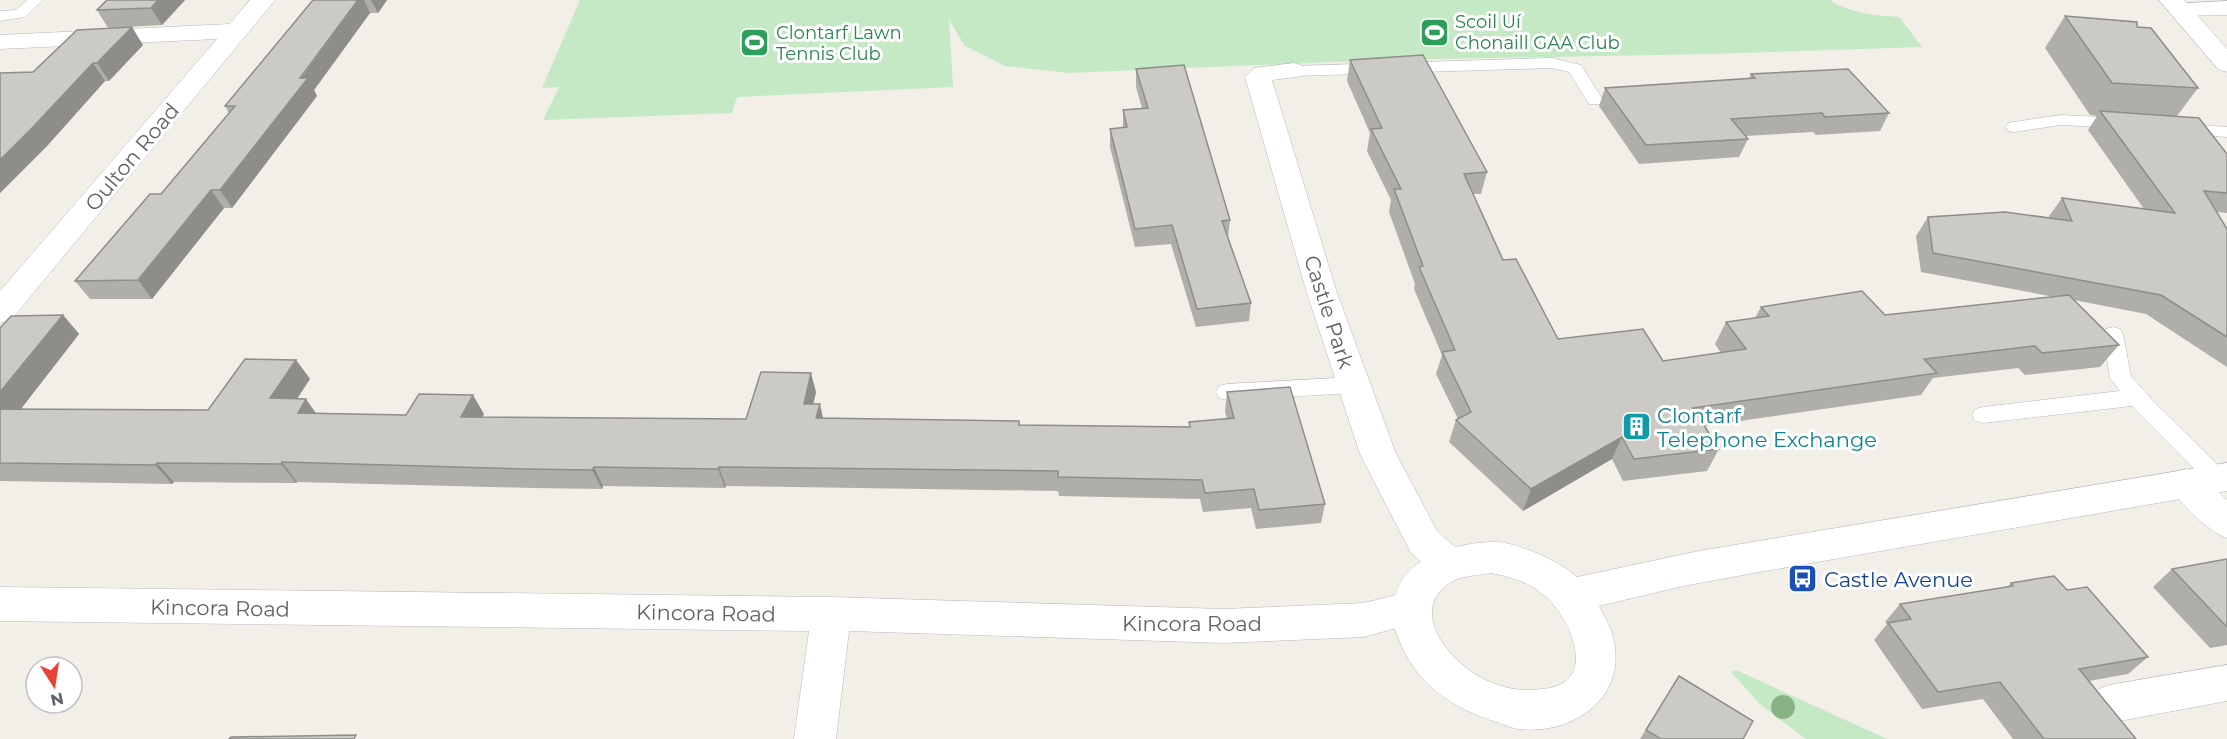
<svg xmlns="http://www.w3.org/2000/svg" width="2227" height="739" viewBox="0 0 2227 739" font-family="Montserrat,sans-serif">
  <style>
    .green { fill: #c5e8c5 }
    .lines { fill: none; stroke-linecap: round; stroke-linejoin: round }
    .service-casing { stroke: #b5b8bc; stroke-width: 1 }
    .minor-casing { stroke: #b5b8bc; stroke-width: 1 }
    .tertiary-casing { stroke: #b5b8bc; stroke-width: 1 }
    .service { fill: #fff; fill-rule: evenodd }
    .minor { fill: #fff; fill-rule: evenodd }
    .tertiary { fill: #fff; fill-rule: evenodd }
    .tree { fill: #89b387 }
    .wall { fill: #afaea9 }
    .shaded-wall { fill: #8f8d8a }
    .building { fill: #cccac5; stroke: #8f8d8a; stroke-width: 1.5 }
    .labels { text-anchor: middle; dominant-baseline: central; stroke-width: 6; stroke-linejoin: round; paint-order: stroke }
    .far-leisure-label { font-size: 18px; fill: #27864d; stroke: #fff; text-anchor: start }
    .street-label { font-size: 21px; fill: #5f6368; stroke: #fff }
    .culture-label { font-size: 21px; fill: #0d838f; stroke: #fff; text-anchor: start }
    .transit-label { font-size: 21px; fill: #164399; stroke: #fff; text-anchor: start }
  </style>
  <rect width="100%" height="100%" fill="#f1efe8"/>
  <g class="green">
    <path d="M580,0H1830C1851,14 1875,15 1899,17L1922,47L1710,54L1382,60L1068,73L1005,66L965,46L949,20L953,87L737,97L732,113L543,120L559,87L542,88Z"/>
    <polygon points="1736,670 1887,739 1806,739 1760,704 1731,672"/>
  </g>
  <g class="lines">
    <defs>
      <g id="service">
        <polygon points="27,0 43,0 25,17 0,21 0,11 16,10"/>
        <polygon points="1552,58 1581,65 1603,100 1601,104 1589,104 1569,72 1552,68 1294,76 1286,71 1294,66"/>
        <polygon points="2061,115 2122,118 2128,119 2130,123 2128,127 2122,128 2061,125 2014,132 2008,131 2006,127 2008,123 2014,122"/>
        <polygon points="2183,124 2227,127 2227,137 2177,133 2174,129 2177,125"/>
        <polygon points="2113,327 2120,329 2123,334 2131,376 2155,403 2225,472 2227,475 2225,484 2217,487 2209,484 2132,406 1983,423 1975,421 1972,415 1975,409 1983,407 2120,391 2110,378 2103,334 2106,329"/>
        <polygon points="1354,377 1362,380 1365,385 1362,390 1354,393 1227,400 1219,398 1216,392 1219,386 1227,384"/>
      </g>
      <g id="minor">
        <polygon points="250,0 275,0 11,320 0,323 0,291 217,39 0,49 0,35 230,24"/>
        <polygon points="2227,1 2227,15 2180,16 2172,14 2168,9 2172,4"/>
        <polygon points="1294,63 1303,66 1307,71 1303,76 1272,80 1336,290 1396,454 1437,531 1462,553 1468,564 1462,575 1449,580 1436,575 1411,553 1360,454 1306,290 1245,77 1254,68"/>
        <path d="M2186,469L2199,473L2227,500V538C2207,531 2178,502 2168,483L2173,473Z"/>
        <polygon points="0,587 831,597 1224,609 1364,603 1411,591 1425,596 1431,608 1425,620 1364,637 1224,643 849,631 836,739 794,739 809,631 0,621"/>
        <polygon points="2227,665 2227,701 2109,723 2094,717 2088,704 2094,691 2109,685"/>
      </g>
      <g id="tertiary">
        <polygon points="2159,0 2184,0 2227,49 2227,72 2218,69"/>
        <path d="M2227,463V491L1765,571L1683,586L1599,606C1606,619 1614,633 1615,648C1622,703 1568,735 1519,729C1512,728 1504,725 1497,722C1453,709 1414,683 1398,637C1396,631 1391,622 1391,616C1391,610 1394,603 1395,598C1403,558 1453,544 1490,542C1513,540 1560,561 1577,577L1699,551ZM1491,573C1511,577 1530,582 1545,596C1573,621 1599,685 1542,689C1524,691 1510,690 1493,683C1456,670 1403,613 1451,582C1461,576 1479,575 1491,573Z"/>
      </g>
    </defs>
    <use href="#service" class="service-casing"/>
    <use href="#minor" class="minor-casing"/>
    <use href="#tertiary" class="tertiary-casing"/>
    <use href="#service" class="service"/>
    <use href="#minor" class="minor"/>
    <use href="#tertiary" class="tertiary"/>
  </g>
  <circle class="tree" cx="1783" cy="707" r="12"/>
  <g class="wall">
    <polygon points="107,0 185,0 162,25 108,28 97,10"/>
    <polygon points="313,0 387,0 378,13 370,13 314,90 317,96 232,208 224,208 152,299 90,299 75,281 161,194 229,113 225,106"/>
    <polygon points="2065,16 2137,27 2198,88 2177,116 2227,154 2227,213 2217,212 2227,229 2227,367 2146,314 2074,300 2119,345 2100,367 2025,375 2018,368 1933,378 1921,395 1705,426 1719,449 1707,471 1623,481 1612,459 1523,511 1449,442 1456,420 1458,419 1436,374 1442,355 1414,289 1415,284 1389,212 1391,200 1367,151 1370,133 1347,81 1350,60 1487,172 1481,194 1473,194 1503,260 1558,339 1663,361 1721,353 1715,344 1726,322 1755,318 1761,307 1885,315 2055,297 1921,272 1916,236 1928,217 2050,218 2049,216 2062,198 2144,209 2088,130 2097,116 2090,115 2045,48"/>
    <polygon points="143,45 109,81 105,81 47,146 0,193 0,73 33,72"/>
    <polygon points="1136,69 1230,220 1228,238 1251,303 1249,321 1196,327 1171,244 1135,247 1110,147 1110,129 1123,128 1123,110 1142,108 1136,87"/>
    <polygon points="1751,74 1889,113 1880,131 1816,135 1813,132 1745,136 1748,139 1739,157 1639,164 1599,106 1605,88 1749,79"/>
    <polygon points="63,315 79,334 21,409 208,410 296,360 310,379 297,399 316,413 406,415 484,414 482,418 746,419 816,392 813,404 823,418 1019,421 1020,425 1189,427 1189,422 1227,419 1225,412 1227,392 1325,504 1321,523 1256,529 1251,508 1203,512 1200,499 1059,496 1058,491 726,486 725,488 603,486 602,489 534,488 297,482 296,483 174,482 172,484 0,481 0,328"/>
    <polygon points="2227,559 2227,645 2210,648 2153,587 2172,569"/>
    <polygon points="2011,583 2067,590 2148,657 2128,674 2089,681 2136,739 2013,739 1983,699 1922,709 1874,640 1887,624 1885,622 1900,604 2007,587"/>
    <polygon points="1679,676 1743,739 1640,739"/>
  </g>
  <g class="shaded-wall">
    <polygon points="158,0 185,0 162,25 151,8"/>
    <polygon points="358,0 364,0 370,13 314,90 317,96 232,208 220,190"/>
    <polygon points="371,0 387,0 378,13"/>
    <polygon points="132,27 143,45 109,81 97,63"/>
    <polygon points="93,63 105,81 47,146 0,193 0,160"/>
    <polygon points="211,190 224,208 152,299 138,280"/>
    <polygon points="63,315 79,334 6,428 0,422 0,392"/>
    <polygon points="296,360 310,379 284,418 270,398"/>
    <polygon points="811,373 816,392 809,423 804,404"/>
    <polygon points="473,395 484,414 472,437 461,417"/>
    <polygon points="306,399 320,419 298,413"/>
    <polygon points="820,404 824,423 816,418"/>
    <polygon points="1622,437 1612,459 1523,511 1531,489"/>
    <polygon points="282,462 297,482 296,483 281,464"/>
    <polygon points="157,463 174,482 172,484 155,465"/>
    <polygon points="594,467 603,486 602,489 592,470"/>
    <polygon points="719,467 726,486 725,488 718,469"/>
  </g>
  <g class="building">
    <polygon points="107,0 158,0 151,8 97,10"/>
    <polygon points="313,0 358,0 300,78 308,78 220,190 211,190 138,280 75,281 150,194 161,194 235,106 225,106"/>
    <polygon points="2065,16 2137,22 2137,27 2151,28 2198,88 2112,83"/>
    <polygon points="132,27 97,63 93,63 33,127 0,160 0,73 33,72 77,30"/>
    <polygon points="1423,55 1487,172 1464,174 1503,260 1516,259 1558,339 1643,329 1663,361 1746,349 1726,322 1769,316 1761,307 1862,291 1885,315 2069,295 2119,345 2042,353 2035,346 1924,359 1937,373 1693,408 1719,449 1634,459 1622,437 1531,489 1456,420 1471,412 1442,352 1455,350 1419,267 1423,266 1394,189 1401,189 1371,129 1382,128 1350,60"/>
    <polygon points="1184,65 1230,220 1222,221 1251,303 1197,309 1172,225 1135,229 1110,129 1127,127 1123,110 1148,108 1136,69"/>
    <polygon points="1848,69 1889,113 1825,117 1822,113 1731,119 1748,139 1646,145 1605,88 1755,78 1751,74"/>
    <polygon points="2100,111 2199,118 2227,154 2227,193 2204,191 2227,229 2227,337 2161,295 1933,253 1928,217 2005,212 2072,221 2062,198 2175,213"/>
    <polygon points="63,315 0,392 0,328 11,316"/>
    <polygon points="245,359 296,360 270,398 306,399 298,413 406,415 419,394 473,395 461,417 746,419 761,372 811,373 804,404 820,404 816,418 1019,421 1019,425 1190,427 1189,422 1234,418 1227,392 1290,387 1325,504 1259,510 1254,489 1205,493 1202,480 1058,477 1058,471 719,467 718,469 594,467 592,470 524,469 282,462 281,464 157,463 155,465 0,463 0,409 208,410"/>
    <polygon points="2227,559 2227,627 2172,569"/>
    <polygon points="2054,576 2067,590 2087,587 2148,657 2079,669 2136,739 2044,739 2000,682 1938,692 1888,623 1911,619 1900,604 2013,586 2011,583"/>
    <polygon points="1679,676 1753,721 1743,739 1661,739 1646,730"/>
    <polygon points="356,735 354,739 229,739 231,737"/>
  </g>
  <defs>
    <symbol id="stadium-square" viewBox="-11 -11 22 22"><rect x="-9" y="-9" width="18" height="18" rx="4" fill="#2e9e5b" stroke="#fff"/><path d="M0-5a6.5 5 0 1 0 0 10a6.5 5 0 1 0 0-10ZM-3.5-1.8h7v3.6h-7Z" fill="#fff"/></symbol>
    <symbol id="building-square" viewBox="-11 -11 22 22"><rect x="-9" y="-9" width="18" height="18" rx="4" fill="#0f9aa8" stroke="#fff"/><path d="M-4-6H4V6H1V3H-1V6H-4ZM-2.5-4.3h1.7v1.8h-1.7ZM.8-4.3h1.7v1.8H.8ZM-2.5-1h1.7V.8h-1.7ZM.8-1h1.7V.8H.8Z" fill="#fff"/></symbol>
    <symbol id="bus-square" viewBox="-11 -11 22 22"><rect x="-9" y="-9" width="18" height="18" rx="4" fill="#1a4fb4" stroke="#fff"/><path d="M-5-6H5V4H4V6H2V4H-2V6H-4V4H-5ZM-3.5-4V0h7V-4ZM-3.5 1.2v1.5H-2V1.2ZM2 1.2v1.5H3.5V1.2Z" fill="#fff"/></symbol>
  </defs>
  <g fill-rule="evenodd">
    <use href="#stadium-square" x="1418" y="16" width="33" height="33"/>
    <use href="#stadium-square" x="738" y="26" width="33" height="33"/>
    <use href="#building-square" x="1620" y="410" width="33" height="33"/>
    <use href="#bus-square" x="1786" y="562" width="33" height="33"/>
  </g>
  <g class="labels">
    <g class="far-leisure-label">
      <text x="1455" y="22">Scoil Uí<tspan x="1455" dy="21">Chonaill GAA Club</tspan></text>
      <text x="776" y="33">Clontarf Lawn<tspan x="776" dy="21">Tennis Club</tspan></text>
    </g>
    <g class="street-label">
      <text transform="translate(132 157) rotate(-50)">Oulton Road</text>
      <text transform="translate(1329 312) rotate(72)">Castle Park</text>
      <text transform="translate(220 608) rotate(1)">Kincora Road</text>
      <text transform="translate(706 613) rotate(1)">Kincora Road</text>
      <text x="1192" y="623">Kincora Road</text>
    </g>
    <g class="culture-label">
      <text x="1657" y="415">Clontarf<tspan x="1657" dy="24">Telephone Exchange</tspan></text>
    </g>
    <g class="transit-label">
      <text x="1824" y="579">Castle Avenue</text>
    </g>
  </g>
  <g transform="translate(54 685) rotate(168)"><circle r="28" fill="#ffffff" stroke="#bfc1c3" stroke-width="1.5"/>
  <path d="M0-4.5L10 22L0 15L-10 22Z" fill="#ea4335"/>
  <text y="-9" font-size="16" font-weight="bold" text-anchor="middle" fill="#5f6368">N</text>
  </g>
</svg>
